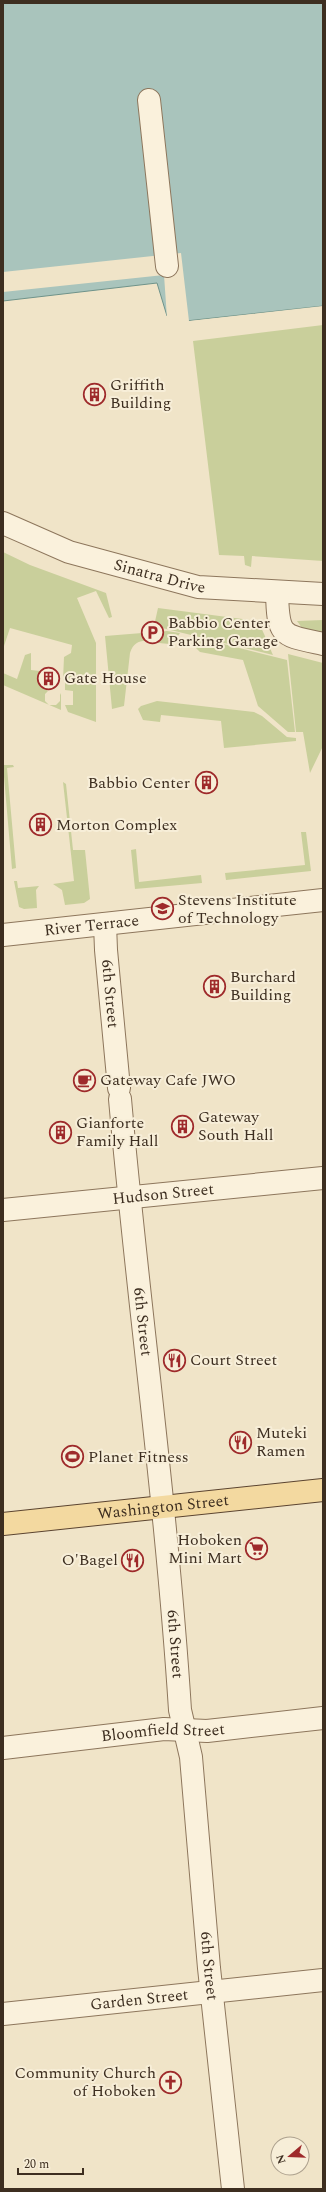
<svg xmlns="http://www.w3.org/2000/svg" width="326" height="2192" viewBox="0 0 326 2192" font-family="Spectral,serif">
  <style>
    .green { fill: #c9cf9b }
    .water { fill: #a9c4bc; stroke: #6f938a }
    .pier { fill: #f0e4c8 }
    .lines { fill: none; stroke-linecap: round; stroke-linejoin: round }
    .minor-casing { stroke: #8d765c; stroke-width: 24 }
    .major-casing { stroke: #5b4430; stroke-width: 24 }
    .minor { stroke: #faf1dc; stroke-width: 22 }
    .major { stroke: #f3d9a0; stroke-width: 22 }
    .labels { text-anchor: middle; dominant-baseline: central; stroke-width: 4; stroke-linejoin: round; paint-order: stroke }
    .poi-label { font-size: 16px; fill: #3d2e20; stroke: #f7eed8; text-anchor: start }
    .street-label { font-size: 16px; fill: #3d2e20; stroke: #f7eed8 }
  </style>
  <rect width="100%" height="100%" fill="#f0e4c8"/>
  <g class="green">
    <polygon points="323,325 323,561 252,556 251,567 245,565 244,556 219,555 193,341"/>
    <polygon points="3,552 30,565 106,593 112,617 109,618 96,591 77,598 96,643 96,722 68,712 65,705 73,705 73,691 65,690 65,681 63,680 64,657 71,653 72,645 10,628 3,649"/>
    <path d="M158,608L257,621C261,625 270,648 273,655L154,626Z"/>
    <polygon points="323,620 323,633 302,628 297,621"/>
    <path d="M167,631L180,633L173,643C157,647 137,631 130,653L124,706L112,709L105,636Z"/>
    <polygon points="196,637 287,660 295,732 288,732 258,706 243,660 200,652 195,647"/>
    <polygon points="31,653 31,670 40,671 39,685 48,691 45,694 45,701 49,705 56,705 60,701 60,693 61,695 61,710 3,685 3,673 17,679 25,655"/>
    <polygon points="288,654 323,663 323,746 310,773 303,732 296,732"/>
    <polygon points="157,701 254,712 262,716 287,737 296,738 296,741 224,748 221,721 161,715 160,722 143,720 138,709 141,706"/>
    <polygon points="3,765 13,765 14,767 7,768 16,868 12,869"/>
    <polygon points="63,782 66,784 73,850 85,850 90,899 84,903 65,905 62,890 53,884 74,881"/>
    <polygon points="301,832 306,832 311,871 226,880 225,873 305,865"/>
    <polygon points="136,849 139,882 201,875 202,883 135,889 131,850"/>
    <polygon points="14,881 17,881 18,888 39,886 36,890 37,908 24,909 19,907"/>
  </g>
  <polygon class="water" points="3,3 323,3 323,306 186,321 167,316 157,283 3,301"/>
  <polygon class="pier" points="181,253 189,321 323,306 323,308 186,323 167,318 164,275 3,292 3,272"/>
  <g class="lines">
    <defs>
      <g id="minor">
        <polyline points="149,100 167,266"/>
        <path id="s1" d="M3,523L69,552L198,587L323,594"/>
        <path d="M277,592C278,637 281,635 323,644"/>
        <path id="s2" d="M105,924L106,950L119,1088"/>
        <path id="s3" d="M3,935L323,900"/>
        <path id="s4" d="M120,1099C138,1303 167,1506 180,1710L191,1757L209,1968L233,2189"/>
        <path id="s5" d="M3,1210L323,1178"/>
        <path id="s6" d="M3,1748L164,1729L207,1731L323,1718"/>
        <path id="s7" d="M3,2014L323,1980"/>
      </g>
      <g id="major">
        <path id="s8" d="M3,1524L323,1490"/>
      </g>
    </defs>
    <use href="#minor" class="minor-casing"/>
    <use href="#major" class="major-casing"/>
    <use href="#minor" class="minor"/>
    <use href="#major" class="major"/>
  </g>
  <defs>
    <symbol id="building-ring" viewBox="-11 -11 22 22"><circle r="9.5" fill="#f7eed8" stroke="#9e2a2b" stroke-width="1.5"/><path d="M-4-6H4V6H1V3H-1V6H-4ZM-2.5-4.3h1.7v1.8h-1.7ZM.8-4.3h1.7v1.8H.8ZM-2.5-1h1.7V.8h-1.7ZM.8-1h1.7V.8H.8Z" fill="#9e2a2b"/></symbol>
    <symbol id="parking-ring" viewBox="-11 -11 22 22"><circle r="9.5" fill="#f7eed8" stroke="#9e2a2b" stroke-width="1.5"/><path d="M-3.5-5.5H1a3.5 3.5 0 0 1 0 7H-1V5.5H-3.5ZM-1-3.4V-.6H.8a1.4 1.4 0 0 0 0-2.8Z" fill="#9e2a2b"/></symbol>
    <symbol id="university-ring" viewBox="-11 -11 22 22"><circle r="9.5" fill="#f7eed8" stroke="#9e2a2b" stroke-width="1.5"/><path d="M0-5L7-2L0 1L-7-2ZM-4 1L0 2.5L4 1V4Q0 6-4 4Z" fill="#9e2a2b"/></symbol>
    <symbol id="cafe-ring" viewBox="-11 -11 22 22"><circle r="9.5" fill="#f7eed8" stroke="#9e2a2b" stroke-width="1.5"/><path d="M-5.5-4.5H6V0H3Q3 3.5 0 3.5H-2.5Q-5.5 3.5-5.5 0ZM3-3.2v2h1.7v-2ZM-6 4.5H4V6H-6Z" fill="#9e2a2b"/></symbol>
    <symbol id="restaurant-ring" viewBox="-11 -11 22 22"><circle r="9.5" fill="#f7eed8" stroke="#9e2a2b" stroke-width="1.5"/><path d="M-5-6h1v4h1v-4h1v4h1v-4h1v5L-1.5 .5V6h-2V.5L-5-1ZM5-6V6H3V1.5H1.5Q1.5-4 5-6Z" fill="#9e2a2b"/></symbol>
    <symbol id="stadium-ring" viewBox="-11 -11 22 22"><circle r="9.5" fill="#f7eed8" stroke="#9e2a2b" stroke-width="1.5"/><path d="M0-5a6.5 5 0 1 0 0 10a6.5 5 0 1 0 0-10ZM-3.5-1.8h7v3.6h-7Z" fill="#9e2a2b"/></symbol>
    <symbol id="supermarket-ring" viewBox="-11 -11 22 22"><circle r="9.5" fill="#f7eed8" stroke="#9e2a2b" stroke-width="1.5"/><path d="M-6-5.5h2.5l.6 2H6L4.5 2H-2.5L-4.4-4H-6ZM-1.5 3.2a1.3 1.3 0 1 0 .1 0ZM3 3.2a1.3 1.3 0 1 0 .1 0Z" fill="#9e2a2b"/></symbol>
    <symbol id="church-ring" viewBox="-11 -11 22 22"><circle r="9.5" fill="#f7eed8" stroke="#9e2a2b" stroke-width="1.5"/><path d="M-1.2-6h2.4v3.5h3.3v2.4h-3.3V6h-2.4V-.1h-3.3v-2.4h3.3Z" fill="#9e2a2b"/></symbol>
  </defs>
  <g fill-rule="evenodd">
    <use href="#building-ring" x="82" y="382" width="25" height="25"/>
    <use href="#parking-ring" x="140" y="620" width="25" height="25"/>
    <use href="#building-ring" x="36" y="666" width="25" height="25"/>
    <use href="#building-ring" x="194" y="770" width="25" height="25"/>
    <use href="#building-ring" x="28" y="812" width="25" height="25"/>
    <use href="#university-ring" x="150" y="896" width="25" height="25"/>
    <use href="#building-ring" x="202" y="974" width="25" height="25"/>
    <use href="#cafe-ring" x="72" y="1068" width="25" height="25"/>
    <use href="#building-ring" x="170" y="1114" width="25" height="25"/>
    <use href="#building-ring" x="48" y="1120" width="25" height="25"/>
    <use href="#restaurant-ring" x="162" y="1348" width="25" height="25"/>
    <use href="#restaurant-ring" x="228" y="1430" width="25" height="25"/>
    <use href="#stadium-ring" x="60" y="1444" width="25" height="25"/>
    <use href="#supermarket-ring" x="244" y="1536" width="25" height="25"/>
    <use href="#restaurant-ring" x="120" y="1548" width="25" height="25"/>
    <use href="#church-ring" x="158" y="2070" width="25" height="25"/>
  </g>
  <g class="labels">
    <g class="poi-label">
      <text x="110" y="385">Griffith<tspan x="110" dy="18">Building</tspan></text>
      <text x="168" y="623">Babbio Center<tspan x="168" dy="18">Parking Garage</tspan></text>
      <text x="64" y="678">Gate House</text>
      <text x="190" y="783" text-anchor="end">Babbio Center</text>
      <text x="56" y="825">Morton Complex</text>
      <text x="178" y="900">Stevens Institute<tspan x="178" dy="18">of Technology</tspan></text>
      <text x="230" y="977">Burchard<tspan x="230" dy="18">Building</tspan></text>
      <text x="100" y="1080">Gateway Cafe JWO</text>
      <text x="198" y="1117">Gateway<tspan x="198" dy="18">South Hall</tspan></text>
      <text x="76" y="1123">Gianforte<tspan x="76" dy="18">Family Hall</tspan></text>
      <text x="190" y="1360">Court Street</text>
      <text x="256" y="1433">Muteki<tspan x="256" dy="18">Ramen</tspan></text>
      <text x="88" y="1457">Planet Fitness</text>
      <text x="242" y="1540" text-anchor="end">Hoboken<tspan x="242" dy="18">Mini Mart</tspan></text>
      <text x="118" y="1560" text-anchor="end">O'Bagel</text>
      <text x="156" y="2073" text-anchor="end">Community Church<tspan x="156" dy="18">of Hoboken</tspan></text>
    </g>
    <g class="street-label">
      <text stroke="none"><textPath href="#s1" startOffset="166">Sinatra Drive</textPath></text>
      <text stroke="none"><textPath href="#s3" startOffset="89">River Terrace</textPath></text>
      <text stroke="none"><textPath href="#s2" startOffset="70">6th Street</textPath></text>
      <text stroke="none"><textPath href="#s5" startOffset="161">Hudson Street</textPath></text>
      <text stroke="none"><textPath href="#s4" startOffset="224">6th Street</textPath></text>
      <text stroke="none"><textPath href="#s8" startOffset="161">Washington Street</textPath></text>
      <text stroke="none"><textPath href="#s4" startOffset="548">6th Street</textPath></text>
      <text stroke="none"><textPath href="#s6" startOffset="161">Bloomfield Street</textPath></text>
      <text stroke="none"><textPath href="#s4" startOffset="872">6th Street</textPath></text>
      <text stroke="none"><textPath href="#s7" startOffset="137">Garden Street</textPath></text>
    </g>
  </g>
  <rect width="326" height="2192" fill="none" stroke="#3d2e20" stroke-width="8"/>
  <g transform="translate(290 2156) rotate(251)"><circle r="19" fill="#f7eed8" stroke="#ada18e"/>
  <path d="M0-3L7 15L0 10L-7 15Z" fill="#9e2a2b"/>
  <text y="-6" font-size="11" font-weight="bold" text-anchor="middle" fill="#3d2e20">N</text>
  </g>
  <path d="M18 2168v6h65v-6" fill="none" stroke="#3d2e20" stroke-width="2"/>
  <text x="24" y="2168" font-size="12" fill="#3d2e20" stroke="#f7eed8" stroke-width="3" paint-order="stroke">20 m</text>
</svg>
